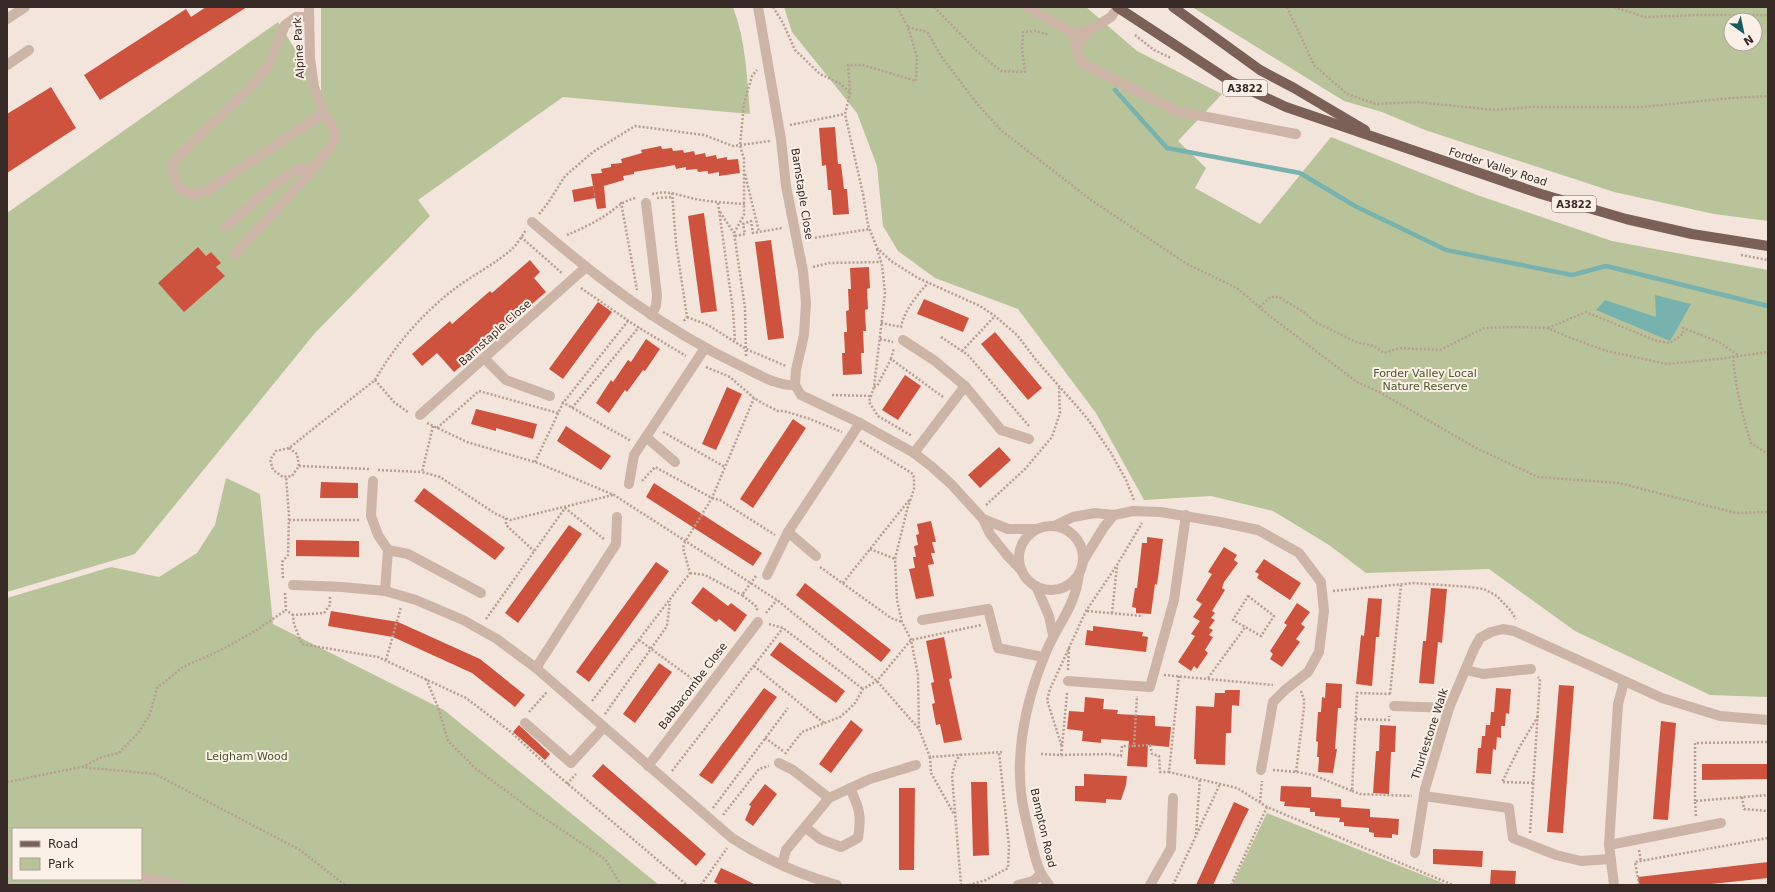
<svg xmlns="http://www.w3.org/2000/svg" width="1775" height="892" viewBox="0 0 1775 892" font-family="'DejaVu Sans',sans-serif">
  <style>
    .green { fill: #b9c39a; fill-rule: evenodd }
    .water { fill: #78b2af }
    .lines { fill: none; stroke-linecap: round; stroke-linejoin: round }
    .stream { stroke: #78b2af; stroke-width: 4.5 }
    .building { fill: #ce533e }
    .path { stroke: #b89d90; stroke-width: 2.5; stroke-dasharray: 2 2; stroke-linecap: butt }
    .minor { stroke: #ccb4a6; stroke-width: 10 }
    .major { stroke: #7b6057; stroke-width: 10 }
    .labels { text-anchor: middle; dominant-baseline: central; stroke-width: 4; stroke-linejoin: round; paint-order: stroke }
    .shield { fill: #fbf0e7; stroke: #726661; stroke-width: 1 }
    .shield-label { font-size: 10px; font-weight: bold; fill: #382b27 }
    .street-label { font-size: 11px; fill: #382b27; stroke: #fbf0e7 }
    .park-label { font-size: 11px; fill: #4b5829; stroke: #fbf0e7 }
  </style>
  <rect width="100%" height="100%" fill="#f3e5db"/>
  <g class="green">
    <path d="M321,7H733C746,41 747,78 750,114L563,97L418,200L430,216L315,333L135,554L7,592V213L278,22L321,91Z"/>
    <polygon points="784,7 1086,7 1137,51 1222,94 1178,141 1206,168 1195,188 1260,224 1331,137 1477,195 1612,241 1768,270 1768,697 1710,695 1575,631 1489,569 1366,573 1329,545 1273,511 1211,496 1144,500 1096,413 1018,309 935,278 898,251 883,226 877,166 857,113 792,32"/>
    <path d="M1192,7H1768V221L1714,214L1614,192L1425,130L1382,112L1344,101ZM1731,20H1755V44H1731Z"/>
    <path d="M226,478L260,494L273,624L444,710L659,885H7V598L111,567L159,577L197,553L215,525ZM13,829H141V879H13Z"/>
    <polygon points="1267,813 1448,885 1232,885"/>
  </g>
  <polygon class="water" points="1655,295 1691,304 1670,341 1596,310 1605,300 1656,317"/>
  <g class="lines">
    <polyline class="stream" points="1115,90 1167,148 1300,173 1355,206 1446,250 1572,275 1606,266 1768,306"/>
  </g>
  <g class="building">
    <polygon points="206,7 247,7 100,100 84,75 186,9 191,17"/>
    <polygon points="51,87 76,128 7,173 7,114"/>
    <polygon points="835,127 838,164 841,164 844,189 847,189 849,214 833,215 831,190 828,190 826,165 822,166 819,128"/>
    <polygon points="661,146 662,149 672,148 673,151 683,150 684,153 694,151 695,155 705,153 706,157 716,155 717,159 727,157 727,160 738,159 740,173 719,176 719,172 708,174 708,171 698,172 697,169 686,170 686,167 676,169 675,165 634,172 634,174 623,176 624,180 604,186 606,208 597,209 591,174 602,173 601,169 611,167 611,164 622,163 621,159 642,153 641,150"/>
    <polygon points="593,186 595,198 574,202 572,190"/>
    <polygon points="704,213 717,311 701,313 688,216"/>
    <polygon points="771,240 784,338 768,340 755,242"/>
    <polygon points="198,247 206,256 211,252 221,263 216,267 225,276 184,312 158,283"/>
    <polygon points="530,260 540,272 534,278 546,292 491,339 492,341 454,372 437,353 422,366 412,354 450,321 452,324 490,291 492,293"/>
    <polygon points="869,267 870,288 867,289 868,309 865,310 866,331 863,331 864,353 861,353 862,374 843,375 842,353 845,353 844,332 847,332 846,311 849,310 848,289 851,289 850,268"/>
    <polygon points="924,299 969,318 963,332 917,314"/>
    <polygon points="598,302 612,312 563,379 549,369"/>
    <polygon points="995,332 1042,388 1028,400 981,344"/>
    <polygon points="646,339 660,349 645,371 643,370 627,392 625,390 609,413 596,403 611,380 613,382 628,360 631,362"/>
    <polygon points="905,375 921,386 898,420 882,410"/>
    <polygon points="727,387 742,394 716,450 702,444"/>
    <polygon points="476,409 537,424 533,439 496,428 496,431 471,424"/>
    <polygon points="793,419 806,428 753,508 740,499"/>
    <polygon points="566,426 611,456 601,470 557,441"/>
    <polygon points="999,447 1011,460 980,488 968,475"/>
    <polygon points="321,482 358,483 358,498 320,498"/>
    <polygon points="654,483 762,553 753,566 646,497"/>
    <polygon points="424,488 505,548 495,560 414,501"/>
    <polygon points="931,521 936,542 932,542 935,553 931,553 934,564 928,565 934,596 916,599 909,569 915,568 913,557 916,557 914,546 918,545 916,535 919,534 917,524"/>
    <polygon points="569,525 582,534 518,623 505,613"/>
    <polygon points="1147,537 1163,539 1157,585 1155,584 1151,614 1136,613 1136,608 1132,607 1135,588 1137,588 1142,543 1147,543"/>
    <polygon points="296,540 359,541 359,557 296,556"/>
    <polygon points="1224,547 1237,555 1234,560 1238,563 1224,582 1222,588 1225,590 1212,611 1215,613 1211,618 1215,620 1209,628 1213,630 1209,635 1213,637 1205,650 1208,653 1197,669 1194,666 1191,671 1178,662 1195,636 1191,634 1200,621 1193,617 1202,604 1196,600 1212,574 1208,572"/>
    <polygon points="1264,559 1301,583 1290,600 1257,578 1259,574 1255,572"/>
    <polygon points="656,562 669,571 589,682 576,672"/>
    <polygon points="805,583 891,650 881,662 796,595"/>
    <polygon points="703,587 728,606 731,603 747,615 735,632 719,619 716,622 691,603"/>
    <polygon points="1431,588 1447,589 1442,643 1438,642 1434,684 1419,683 1423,641 1426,641"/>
    <polygon points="1368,598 1382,599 1379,637 1376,637 1372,686 1356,684 1361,635 1364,636"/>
    <polygon points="1297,603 1310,612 1301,624 1305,627 1296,639 1300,642 1282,667 1270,659 1273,654 1270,651 1287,625 1284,623"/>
    <polygon points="331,611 398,622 480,659 525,695 515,707 472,673 393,637 328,626"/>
    <polygon points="1093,626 1143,632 1142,636 1148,637 1146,652 1085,645 1087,630 1093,631"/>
    <polygon points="944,637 952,678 949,679 962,740 944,743 940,724 936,725 932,704 935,703 931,683 934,682 926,641"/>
    <polygon points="780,642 845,691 836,703 770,655"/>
    <polygon points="659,663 672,672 635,723 623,714"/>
    <polygon points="1326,683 1342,684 1341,708 1338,708 1335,749 1337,749 1333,773 1318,772 1319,757 1317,757 1318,742 1316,741 1318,712 1321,712 1322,697 1325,698"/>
    <polygon points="1559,685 1574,686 1563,833 1547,832"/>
    <polygon points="764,688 777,697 712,784 699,775"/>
    <polygon points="1496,688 1511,689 1509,714 1506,713 1505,726 1501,726 1501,738 1497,737 1496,750 1493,749 1491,774 1476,773 1478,748 1481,748 1482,736 1485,736 1486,725 1490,725 1491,712 1494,712"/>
    <polygon points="1225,690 1240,690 1239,706 1232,705 1231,733 1226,733 1225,765 1196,764 1196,759 1194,759 1196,706 1214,707 1215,693 1225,693"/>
    <polygon points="1085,697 1104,699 1103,709 1118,710 1117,714 1155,716 1155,726 1171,727 1169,747 1148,745 1147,767 1127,766 1129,741 1101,739 1101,743 1082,741 1083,731 1067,729 1069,711 1084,712"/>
    <polygon points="851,720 863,730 831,773 819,764"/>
    <polygon points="1661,721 1676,723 1668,820 1653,819"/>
    <polygon points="519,725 550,754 545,760 513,732"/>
    <polygon points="1380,725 1396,726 1395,752 1391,752 1389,794 1373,793 1376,751 1379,751"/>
    <polygon points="603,764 706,854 696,866 592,776"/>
    <polygon points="1702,764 1768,764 1768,779 1702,780"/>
    <polygon points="1084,774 1127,776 1126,785 1121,800 1106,799 1106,803 1075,801 1075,786 1084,786"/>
    <polygon points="971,782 987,782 989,855 973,856"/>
    <polygon points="765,784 777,794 753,826 745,820 751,806 749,805"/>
    <polygon points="1281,786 1311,787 1311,797 1341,799 1341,807 1370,809 1370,817 1399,819 1398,835 1392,834 1392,838 1374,837 1374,833 1369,832 1369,828 1344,826 1344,822 1339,822 1340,818 1315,816 1315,812 1310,812 1310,808 1284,806 1285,802 1280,801"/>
    <polygon points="899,788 915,788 914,870 899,870"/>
    <polygon points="1234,802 1249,809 1243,821 1213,885 1196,885"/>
    <polygon points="1433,849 1483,851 1482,867 1433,864"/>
    <polygon points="1768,862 1768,878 1702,885 1639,885 1638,877"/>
    <polygon points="721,868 732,873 756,885 720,885 714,882"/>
    <polygon points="1491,870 1516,871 1515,885 1490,885"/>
  </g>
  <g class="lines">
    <g class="path">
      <polyline points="773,7 783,23 795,50 820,74 841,84 850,93"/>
      <polyline points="897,7 908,27 917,57 916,81 863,65 848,65 850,93 845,114 863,194 868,225 877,248 891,261 918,278 980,306 995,316 1017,335 1036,360 1087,418 1111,453 1126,480 1134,500"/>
      <polyline points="934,7 979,53 1001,71 1025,72 1022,50 1023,32 1035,31 1049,35"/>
      <polyline points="1287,7 1314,65 1347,94 1376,104 1417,102 1495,110 1532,107 1642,107 1731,98 1768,96"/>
      <polyline points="1614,7 1645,17 1699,15 1768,15"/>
      <polyline points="908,27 927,32 943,59 979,106 1002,131 1091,200 1187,264 1237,288 1271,317 1357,382 1379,392 1476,448 1538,477 1619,483 1736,513 1768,512"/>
      <polyline points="1135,35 1154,50 1171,58"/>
      <polyline points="790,125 845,114"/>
      <polyline points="745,174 759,232"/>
      <polyline points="672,193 676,243 687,317 683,322"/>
      <path d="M652,194C670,190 677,195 695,199C711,202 728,203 745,204"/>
      <polyline points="657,198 673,197"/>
      <polyline points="621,202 637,290"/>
      <polyline points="718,203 733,310 735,342"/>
      <polyline points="720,212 734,233"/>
      <polyline points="539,214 548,203 565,176 593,152 635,126 704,135 733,146 770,141"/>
      <path d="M567,235C581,229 596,222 609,213C621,204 620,203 635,198"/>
      <polyline points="735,236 745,234 743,224 751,221 753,233 782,228"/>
      <polyline points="521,237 563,274"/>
      <polyline points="807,239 870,229"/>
      <polyline points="877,249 882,265 885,293 874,387 869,402 878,416 912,436"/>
      <polyline points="1741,255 1768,260"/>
      <polyline points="813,267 829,263 881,262"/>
      <polyline points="581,288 636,326 686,356"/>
      <polyline points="1260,307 1270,297 1279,297 1305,313 1315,322 1356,342 1374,346 1384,353 1400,348 1440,350 1484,328 1516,327 1548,328 1568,337 1607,351 1667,364 1719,359 1768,352"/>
      <polyline points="687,317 708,325 746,349 786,366"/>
      <path d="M881,323L901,327C904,311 917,295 928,283"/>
      <polyline points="1548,328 1586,312 1657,341 1670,343 1683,334 1683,328 1719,342 1738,355"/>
      <polyline points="941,337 968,355 1029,426"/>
      <polyline points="880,339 893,342"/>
      <polyline points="962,351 995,316"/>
      <polyline points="746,356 745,308 734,233 744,215 744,159 740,145 744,104 752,76 757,70"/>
      <path d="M1733,356C1735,386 1742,414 1751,443L1768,454"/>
      <polyline points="891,359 894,348"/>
      <polyline points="706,367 730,377 754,398 764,404 778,411 784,411 810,419 842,432"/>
      <polyline points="375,380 394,402 409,413"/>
      <polyline points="874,387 877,386 891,359 943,397"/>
      <polyline points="832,395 871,396"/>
      <polyline points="562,402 631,441"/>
      <polyline points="572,408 639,327"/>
      <polyline points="427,423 467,442 538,463 614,495 777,600 877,681 919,729"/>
      <polyline points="433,426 422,472 440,477 496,514 510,520 613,495"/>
      <polyline points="437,428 479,391 558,413"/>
      <polyline points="663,432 725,467"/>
      <polyline points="860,441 913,474 914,478 914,489 907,510 895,559 897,600 902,622 911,640 918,675 919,729 930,757 1002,752"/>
      <path d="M289,448L297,454L299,466L292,476L283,477L273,470L270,460L276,451L289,448L375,380C395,345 422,314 453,290C471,276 497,263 513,248C518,243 522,236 526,230"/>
      <polyline points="535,462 563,403 628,321"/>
      <polyline points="299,466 369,469"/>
      <polyline points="378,470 422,472"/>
      <polyline points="642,481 655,467 712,498 720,500 775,535"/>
      <polyline points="986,505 1025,469 1052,437 1060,413 1059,388"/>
      <polyline points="506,518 506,525 534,551"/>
      <polyline points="289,520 360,520"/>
      <polyline points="870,549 895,559"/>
      <polyline points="820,567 891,618 902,622"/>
      <polyline points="690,573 705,575 742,595"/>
      <polyline points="756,576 742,595 757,607 757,611"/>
      <polyline points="283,578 282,562 288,555 289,516 286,476"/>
      <polyline points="843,583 910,499"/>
      <polyline points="1333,591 1414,583 1470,587 1484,589 1497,596 1511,611 1516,619"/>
      <polyline points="285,593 286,610 293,615"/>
      <polygon points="1248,596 1274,616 1261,636 1233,620"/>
      <polyline points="330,597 330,605 324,613 293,615 294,624 302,644 378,657 466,698 511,732 555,773 687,885"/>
      <polyline points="1087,611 1143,616"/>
      <polyline points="766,613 777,600"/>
      <polyline points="1112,613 1117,566"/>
      <polyline points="486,619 565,508 604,539"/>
      <polyline points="769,624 783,628 863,689"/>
      <polyline points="639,640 698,683"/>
      <polyline points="386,660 401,607"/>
      <polyline points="754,666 824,723"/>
      <polyline points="1068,670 1069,646"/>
      <polyline points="1164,675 1273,685"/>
      <polyline points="1179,676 1169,772 1237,788 1267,807 1453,885"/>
      <polyline points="1208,678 1246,626"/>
      <polyline points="426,679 438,707 448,741 475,768 532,810 605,859 621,885"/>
      <polyline points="1067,693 1062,747 1047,700 1050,689 1086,611 1117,565 1142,523"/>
      <polyline points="1390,694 1401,585"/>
      <polyline points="592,701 690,573 683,548 685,542 712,498 754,398"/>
      <polyline points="529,712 547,692"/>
      <polyline points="605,714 667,626 670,601"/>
      <polyline points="1356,719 1389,720 1389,716"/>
      <polyline points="765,738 783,751"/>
      <polyline points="1134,746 1150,745 1152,754 1159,756 1160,772 1169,772"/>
      <polyline points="785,754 802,732 840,717 847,711 855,703 863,689 877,681 911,640 981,625"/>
      <polyline points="961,754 956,761 952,775 961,885"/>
      <polyline points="1041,754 1061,755 1062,747"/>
      <polyline points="1061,755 1109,754 1121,756 1122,746 1134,746 1137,696"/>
      <polyline points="930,757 931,773 954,814"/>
      <polyline points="82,767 102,757 119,753 139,732 150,714 157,688 183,667 221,650 255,631 286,610"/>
      <polyline points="1273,770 1297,772 1313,775 1352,791 1357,693 1390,694"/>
      <polyline points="672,771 783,628"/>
      <polyline points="1296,772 1304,708 1304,700 1301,691"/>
      <polyline points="7,782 81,767 155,774 300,850 345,885"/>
      <polyline points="1533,783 1502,782 1519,748 1538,716"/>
      <polyline points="567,784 576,774"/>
      <polyline points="1352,791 1360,794 1412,796"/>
      <polyline points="1742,797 1744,809 1768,811"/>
      <polyline points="1695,801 1695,743 1768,742"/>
      <polyline points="1260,802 1262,781"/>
      <polyline points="713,808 788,708"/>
      <polyline points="723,815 759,769 769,766"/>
      <polyline points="1696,816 1695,801 1768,795"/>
      <polyline points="1530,833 1540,679 1538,677"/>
      <polyline points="1196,834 1200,778"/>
      <polyline points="1639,850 1641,861"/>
      <polyline points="701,885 727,848"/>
      <polyline points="969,885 986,880 1008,868 1009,846 999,752"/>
      <polyline points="1173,885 1220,784"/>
      <polyline points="1231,885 1267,807"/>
      <polyline points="1639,885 1635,862 1768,838"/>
    </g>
    <g class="minor">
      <polyline points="758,7 781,139 786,186 803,271 806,303 804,335 796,370 795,385 801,395 860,423 914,453 931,466 951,484 983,519 990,534 1006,554 1022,571"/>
      <polyline points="1027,7 1068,30 1073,34 1091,29"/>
      <polyline points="1118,7 1111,17 1091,29 1075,47 1082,63 1176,111 1296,134"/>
      <path d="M309,17H296L285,25L270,62L258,79L172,163C173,181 176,189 194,195L208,190L324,113"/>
      <polyline points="7,19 25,7"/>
      <polyline points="7,65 29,50"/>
      <polyline points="646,203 657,295 656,306 651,315"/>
      <path d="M532,222C597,278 663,329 741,366C758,374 776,386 795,385"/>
      <polyline points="225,227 272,186 294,171 316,166"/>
      <polyline points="235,254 316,166 334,141 334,130 324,113 314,87 310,58 309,7"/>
      <polyline points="903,340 935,361 965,386 1001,430 1029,439"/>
      <polyline points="485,359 506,380 550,396"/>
      <polyline points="420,415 585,268"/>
      <polyline points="646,437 675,462"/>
      <polyline points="914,453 965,386"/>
      <polyline points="373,481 371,516 378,535 388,550 385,591"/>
      <polyline points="629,484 634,455 705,348"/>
      <polyline points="983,519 1008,529 1037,529"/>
      <circle cx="1051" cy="558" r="32"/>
      <polyline points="1054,526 1073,517 1095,513 1114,515 1133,511 1161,512 1220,522 1258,530 1299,553 1321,582 1324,611 1319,652 1308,672 1285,690 1273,702 1261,770"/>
      <polyline points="788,532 816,556"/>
      <polyline points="388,550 408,554 481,593"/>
      <polyline points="1083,561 1104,527 1114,515"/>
      <polyline points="767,575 788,532 860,423"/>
      <path d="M293,585L342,587L385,591L416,600L463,620L497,639L536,668L732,838C763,858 800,875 837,885"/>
      <polyline points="1036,586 1049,616 1053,635"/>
      <polyline points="922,620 988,609 998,648 1043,657"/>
      <polyline points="536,668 616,544 617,517"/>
      <polyline points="1466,670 1483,674 1531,669"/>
      <polyline points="1068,681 1150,687 1174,600 1186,515"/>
      <polyline points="1394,706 1449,708"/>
      <polyline points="525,723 571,763 604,727"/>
      <polyline points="779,763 793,770 829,798"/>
      <polyline points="648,766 758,622"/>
      <polyline points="1424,796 1509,808 1513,838 1556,855 1581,861 1611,859"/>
      <path d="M805,827L820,839L841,847L858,838C862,815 859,808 850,788"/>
      <polyline points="1609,845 1721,823"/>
      <polyline points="1415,853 1425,789 1449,708 1474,649 1480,638 1491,632 1503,629 1514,631 1662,698 1720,716 1768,720"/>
      <polyline points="782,865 786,850 829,798 870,779 916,765"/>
      <polyline points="7,871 13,871"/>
      <polyline points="141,877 179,885"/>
      <polyline points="1018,885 1033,881 1040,875"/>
      <path d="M1049,885C1037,871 1036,859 1031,841C1028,827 1024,813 1022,800C1015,752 1026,702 1044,657C1055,627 1075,609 1079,574"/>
      <polyline points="1150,885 1171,848 1173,798"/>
      <polyline points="1614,885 1609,845 1618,704 1624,682"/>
    </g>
    <g class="major">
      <polyline points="1117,7 1230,81 1286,107 1541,194 1626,219 1692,234 1768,246"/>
      <polyline points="1173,7 1260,70 1294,88 1365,130"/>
    </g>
  </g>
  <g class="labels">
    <g class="shield">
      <rect x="1223" y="80" width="44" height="16" rx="3"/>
      <rect x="1552" y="196" width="44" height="16" rx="3"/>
    </g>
    <g class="shield-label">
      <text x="1245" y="88">A3822</text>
      <text x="1574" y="204">A3822</text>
    </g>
    <g class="street-label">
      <text transform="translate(299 48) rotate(-93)">Alpine Park</text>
      <text transform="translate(1498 167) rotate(18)">Forder Valley Road</text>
      <text transform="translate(802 194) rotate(81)">Barnstaple Close</text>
      <text transform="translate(495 333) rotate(-42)">Barnstaple Close</text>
      <text transform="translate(693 686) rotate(-53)">Babbacombe Close</text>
      <text transform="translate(1430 734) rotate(-72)">Thurlestone Walk</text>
      <text transform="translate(1043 828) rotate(77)">Bampton Road</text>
    </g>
    <g class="park-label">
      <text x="1425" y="373">Forder Valley Local<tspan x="1425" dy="13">Nature Reserve</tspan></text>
      <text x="247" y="756">Leigham Wood</text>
    </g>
  </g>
  <rect width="1775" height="892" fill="none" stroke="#382b27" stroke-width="16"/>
  <rect x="12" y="828" width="130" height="52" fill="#fbf0e7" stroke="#ada19a"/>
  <rect x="20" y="841" width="20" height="6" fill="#7b6057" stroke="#ada19a"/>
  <text x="48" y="848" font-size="12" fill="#382b27">Road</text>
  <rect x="20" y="858" width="20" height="12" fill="#b9c39a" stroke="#ada19a"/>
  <text x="48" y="868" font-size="12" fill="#382b27">Park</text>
  <g transform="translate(1743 32) rotate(147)"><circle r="19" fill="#fbf0e7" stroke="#ada19a"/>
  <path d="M0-3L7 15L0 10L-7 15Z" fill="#1a5c5a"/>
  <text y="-6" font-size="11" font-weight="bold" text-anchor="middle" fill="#382b27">N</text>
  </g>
</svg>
